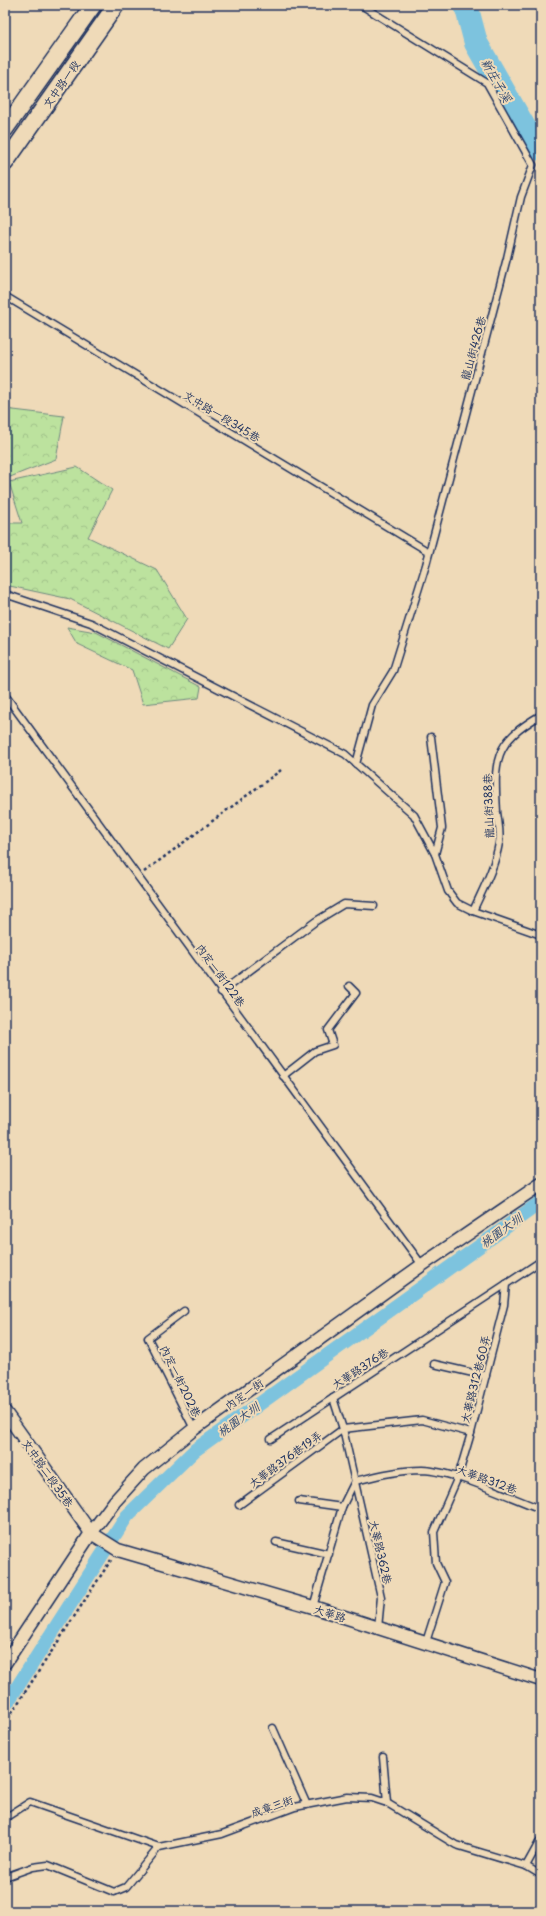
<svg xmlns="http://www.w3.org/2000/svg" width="546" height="1916" viewBox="0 0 546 1916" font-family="'Playpen Sans','LXGW WenKai TC',sans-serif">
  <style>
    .forest { fill: url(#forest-crowns); stroke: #6c887e }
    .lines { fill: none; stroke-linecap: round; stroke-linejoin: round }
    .canal { stroke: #7dc3de; stroke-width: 14 }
    .river { stroke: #7dc3de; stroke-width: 24 }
    .lane-casing { stroke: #1b2f5e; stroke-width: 9 }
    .street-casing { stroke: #1b2f5e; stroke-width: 15 }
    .secondary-casing { stroke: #1b2f5e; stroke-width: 19 }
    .path { stroke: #1b2f5e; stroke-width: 2.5; stroke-dasharray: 3 3; stroke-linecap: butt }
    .lane { stroke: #efdab8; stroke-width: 6 }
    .street { stroke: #efdab8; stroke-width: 12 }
    .secondary { stroke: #efdab8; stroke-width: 16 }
    .labels { text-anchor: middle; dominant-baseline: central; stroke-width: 4; stroke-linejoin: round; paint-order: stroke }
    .street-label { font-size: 11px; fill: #1b2f5e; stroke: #efdab8 }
    .water-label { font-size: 12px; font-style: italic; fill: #2a4571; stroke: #efdab8 }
  </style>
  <defs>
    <pattern id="forest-crowns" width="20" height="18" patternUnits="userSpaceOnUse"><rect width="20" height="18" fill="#bce29e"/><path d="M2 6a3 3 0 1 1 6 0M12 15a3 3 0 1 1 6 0" fill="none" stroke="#a1c28a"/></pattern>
  </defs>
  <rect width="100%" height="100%" fill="#efdab8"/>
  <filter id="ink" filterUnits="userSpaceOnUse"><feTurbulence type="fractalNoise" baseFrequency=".025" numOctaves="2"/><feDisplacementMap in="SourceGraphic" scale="8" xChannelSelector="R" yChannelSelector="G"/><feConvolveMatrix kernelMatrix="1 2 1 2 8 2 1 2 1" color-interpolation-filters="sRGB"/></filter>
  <g filter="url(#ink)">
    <g class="forest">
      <polygon points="5,409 64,416 56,459 5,479"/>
      <polygon points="77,467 112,490 88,537 157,570 187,619 168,649 70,599 5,585 5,523 22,523 9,482"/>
      <polygon points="67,627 96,632 201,687 199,698 143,704 132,670 77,644"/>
    </g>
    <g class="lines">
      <polyline class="canal" points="5,1706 127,1516 195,1450 541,1202"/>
      <polyline class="river" points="466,5 476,43 528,134 541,149"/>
      <defs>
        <g id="lane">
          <polyline points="5,296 429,552"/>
          <polyline points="5,594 91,623 345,754 414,815 435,854 448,891 457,903 473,911 541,935"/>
          <polyline points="5,695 422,1265"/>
          <polyline points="431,737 442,828 435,854"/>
          <polyline points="356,764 372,705 393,671 426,565 507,258 521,197 533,165 487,83 361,5"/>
          <path d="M473,911C483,889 495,867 499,843C501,833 498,822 497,812C494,760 493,743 541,715"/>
          <polyline points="221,992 316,921 344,904 374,906"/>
          <polyline points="283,1076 315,1051 333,1045 328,1030 356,993 349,986"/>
          <polyline points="184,1311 148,1338 194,1429"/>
          <polyline points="434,1364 486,1376"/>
          <polyline points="333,1398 343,1429 381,1597 378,1628"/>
          <polyline points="271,1439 541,1261"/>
          <path d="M355,1481C376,1476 399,1470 422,1470C454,1471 509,1497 541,1509"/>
          <polyline points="299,1501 342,1507"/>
          <polyline points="239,1505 343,1429 422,1420 471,1433"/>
          <polyline points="276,1542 329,1554"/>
          <polyline points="313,1607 342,1507 355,1481"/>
          <polyline points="426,1642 445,1582 436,1563 434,1532 458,1477 471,1433 504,1305 506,1284"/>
          <polyline points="273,1728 307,1805"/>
          <polyline points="383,1757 387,1803"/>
          <polyline points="5,1818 30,1802 159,1847 222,1834 295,1807 347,1797 372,1798 387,1803 456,1845 526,1866 541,1875"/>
          <polyline points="526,1866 541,1839"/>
          <polyline points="5,1877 33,1867 48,1865 114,1892 126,1887 159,1847"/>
        </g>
        <g id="street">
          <polyline points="5,1412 91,1533 118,1550 313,1607 541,1680"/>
          <polyline points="5,1663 91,1533 115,1501 144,1469 194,1429 422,1265 541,1184"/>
        </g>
        <g id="secondary">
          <polyline points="5,129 93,5"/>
          <polyline points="5,163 116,5"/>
        </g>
      </defs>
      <use href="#lane" class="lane-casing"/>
      <use href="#street" class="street-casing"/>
      <use href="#secondary" class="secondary-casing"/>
      <g class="path">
        <polyline points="144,872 281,770"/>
        <polyline points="5,1723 111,1560"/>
      </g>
      <use href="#lane" class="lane"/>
      <use href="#street" class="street"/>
      <use href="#secondary" class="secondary"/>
    </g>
  </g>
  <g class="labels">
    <g class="street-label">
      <text transform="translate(61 84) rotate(-55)">文中路一段</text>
      <text transform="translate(473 348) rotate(-75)">龍山街426巷</text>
      <text transform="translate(222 416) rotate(31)">文中路一段345巷</text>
      <text transform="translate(488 806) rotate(-92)">龍山街388巷</text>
      <text transform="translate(221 975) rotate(54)">內定一街122巷</text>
      <text transform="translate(360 1368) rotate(-33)">大華路376巷</text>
      <text transform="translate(475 1379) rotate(-76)">大華路312巷60弄</text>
      <text transform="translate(181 1381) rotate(64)">內定一街202巷</text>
      <text transform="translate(244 1394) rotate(-36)">內定一街</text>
      <text transform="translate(285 1459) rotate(-36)">大華路376巷19弄</text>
      <text transform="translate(48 1473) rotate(55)">文中路二段35巷</text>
      <text transform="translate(487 1479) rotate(20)">大華路312巷</text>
      <text transform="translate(381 1552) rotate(77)">大華路362巷</text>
      <text transform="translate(330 1613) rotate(17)">大華路</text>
      <text transform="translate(272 1806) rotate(-19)">成章三街</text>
    </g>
    <g class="water-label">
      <text transform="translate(497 80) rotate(60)">新庄子溪</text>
      <text transform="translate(501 1230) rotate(-36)">桃園大圳</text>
      <text transform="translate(238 1419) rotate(-36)">桃園大圳</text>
    </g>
  </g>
  <rect width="546" height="1916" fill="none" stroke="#efdab8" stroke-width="20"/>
  <rect x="10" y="10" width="526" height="1896" fill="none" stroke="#1b2f5e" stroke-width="1.5" filter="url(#ink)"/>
</svg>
